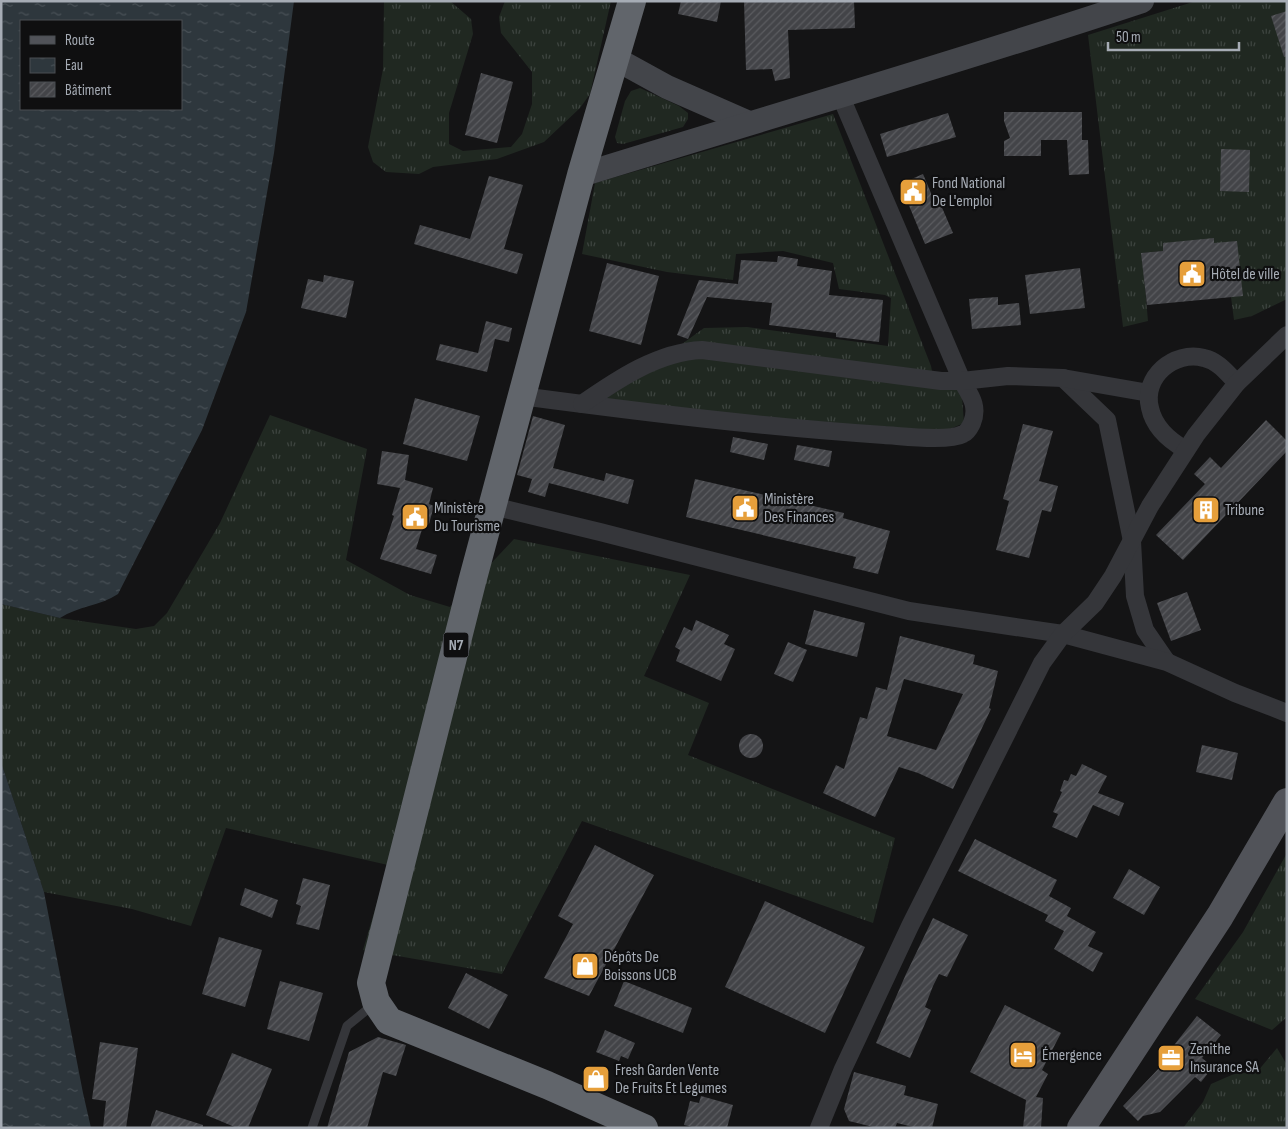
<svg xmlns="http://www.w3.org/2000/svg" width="1288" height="1129" viewBox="0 0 1288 1129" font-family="'Sofia Sans Condensed',sans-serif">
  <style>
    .grass { fill: url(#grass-tufts) }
    .water { fill: url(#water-ripples); fill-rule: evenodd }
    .building { fill: url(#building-hatch); fill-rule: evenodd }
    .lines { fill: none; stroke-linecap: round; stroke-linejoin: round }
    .lane { stroke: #35363a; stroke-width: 9 }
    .street { stroke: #35363a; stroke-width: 18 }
    .secondary { stroke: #43454a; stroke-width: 24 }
    .primary { stroke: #515359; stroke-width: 28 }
    .highway { stroke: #61656b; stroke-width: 28 }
    .labels { text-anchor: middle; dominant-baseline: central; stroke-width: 4.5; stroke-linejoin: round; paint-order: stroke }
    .shield { fill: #0f0f10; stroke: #797d84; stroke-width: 1 }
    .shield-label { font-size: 15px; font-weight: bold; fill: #a6acb5 }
    .poi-label { font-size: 16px; fill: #a6acb5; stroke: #0f0f10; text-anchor: start }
  </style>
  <defs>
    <pattern id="grass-tufts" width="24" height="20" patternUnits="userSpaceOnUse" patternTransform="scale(1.25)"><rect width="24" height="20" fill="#202821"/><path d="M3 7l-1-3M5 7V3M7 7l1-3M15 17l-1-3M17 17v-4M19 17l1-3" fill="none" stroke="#3d443f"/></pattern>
    <pattern id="water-ripples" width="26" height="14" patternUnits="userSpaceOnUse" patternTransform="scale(1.25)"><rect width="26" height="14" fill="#2e373d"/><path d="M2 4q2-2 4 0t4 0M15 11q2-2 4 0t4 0" fill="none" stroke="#495157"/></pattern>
    <pattern id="building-hatch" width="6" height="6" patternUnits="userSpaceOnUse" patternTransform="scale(1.25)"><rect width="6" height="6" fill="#434448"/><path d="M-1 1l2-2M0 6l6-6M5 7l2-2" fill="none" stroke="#5b5c60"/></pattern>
  </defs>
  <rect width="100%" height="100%" fill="#141415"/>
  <g class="grass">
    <polygon points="384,1 450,1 471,19 473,34 449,113 449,144 463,151 511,147 522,134 532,104 532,72 501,33 499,17 505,1 611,1 590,94 580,108 544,142 497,159 433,167 419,174 386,172 373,162 368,147 383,69"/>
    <polygon points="1196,1 1287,1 1287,299 1252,316 1234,320 1231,297 1214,243 1163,243 1163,251 1142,253 1148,321 1123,327 1088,35"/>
    <polygon points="640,88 679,106 688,113 688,119 683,127 623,144 617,143 615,137 625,101 631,91"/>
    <polygon points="833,114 931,366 934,381 961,383 964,423 936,435 582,402 675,349 704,328 747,327 888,346 891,298 885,295 839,289 833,263 783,251 736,254 733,280 667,272 582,254 595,183"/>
    <polygon points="270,415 367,449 346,560 410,595 450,607 514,539 690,575 644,676 709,703 688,755 895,838 873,923 582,821 502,974 363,950 388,865 226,828 191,926 132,909 44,892 1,762 1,604 60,618 136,629 154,626 167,613 220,523"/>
    <polygon points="1287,853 1287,1017 1272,1030 1195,999 1243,932"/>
    <polygon points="1277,1048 1287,1065 1287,1128 1183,1128 1203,1102 1211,1084 1234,1074 1257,1072"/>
  </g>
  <g class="water">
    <path d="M1,1H294L274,153L246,312L202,430L118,594C100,606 78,606 60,618L1,604ZM21,21H181V109H21Z"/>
    <polygon points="1,762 44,892 83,1093 91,1128 1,1128"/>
  </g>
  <g class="building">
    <polygon points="681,1 721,1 717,22 678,14"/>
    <polygon points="744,1 854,1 855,28 788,30 790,78 775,81 772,69 746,70"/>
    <polygon points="1287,11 1287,56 1284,57 1271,16"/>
    <polygon points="481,73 513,82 497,143 465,135"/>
    <polygon points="1004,112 1082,112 1082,140 1088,140 1089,174 1069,175 1067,140 1041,140 1041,156 1004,156 1004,141 1010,138 1004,121"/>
    <polygon points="948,113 956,137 887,157 880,134"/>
    <polygon points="1221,149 1250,150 1249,192 1220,191"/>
    <polygon points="923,174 936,205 940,203 953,233 925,244 900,184"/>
    <polygon points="489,176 523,185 504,249 523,254 517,274 414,244 420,225 470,239"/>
    <polygon points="1214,238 1214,243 1237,241 1243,296 1147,305 1141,253 1163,251 1163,243"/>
    <polygon points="778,256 798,259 797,266 832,271 829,295 883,300 879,342 836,337 836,333 769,325 772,303 707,297 688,339 677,335 699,280 738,284 741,260 777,262"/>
    <polygon points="607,263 659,276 641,345 589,331"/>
    <polygon points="1080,268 1085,308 1030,314 1025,275"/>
    <polygon points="324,275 354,281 346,318 301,308 308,279 323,282"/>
    <polygon points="998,297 998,305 1019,303 1021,325 972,329 969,299"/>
    <polygon points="486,321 512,328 509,342 495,339 487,372 436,360 440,344 478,353"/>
    <polygon points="415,398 480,416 467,461 403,444"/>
    <polygon points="533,416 565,425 553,468 604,481 606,473 634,480 628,504 549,483 545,497 528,492 532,479 517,475"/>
    <polygon points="1266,420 1287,441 1287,451 1183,560 1156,535 1205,484 1194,474 1210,457 1221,468"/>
    <polygon points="1023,424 1053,431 1039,481 1058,486 1051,512 1042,510 1029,558 996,550 1009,501 1003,499"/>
    <polygon points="733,437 768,444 764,460 730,452"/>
    <polygon points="797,445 832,451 829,467 794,460"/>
    <polygon points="382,451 409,455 405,480 433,488 429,504 434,506 429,524 424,523 416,549 437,555 431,574 380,559 394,516 392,515 400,488 377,484"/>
    <polygon points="695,479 844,513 843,518 890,531 878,574 853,568 856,557 686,517"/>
    <polygon points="1187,592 1201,630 1171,641 1157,603"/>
    <polygon points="814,610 865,623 857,657 805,644"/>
    <polygon points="696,620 729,635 724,644 735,649 721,681 676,661 680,650 675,647 684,627 692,631"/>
    <path d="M900,636L975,655L973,664L998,671L989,708L991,709L953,789L918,773L899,767L875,817L823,793L836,765L844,769L860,717L867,719L876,687L887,690ZM904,679L963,694L936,750L887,736Z"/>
    <polygon points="788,642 807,650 793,682 774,674"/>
    <circle cx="751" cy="746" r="12"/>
    <polygon points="1202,745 1238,753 1232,780 1196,772"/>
    <polygon points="1082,764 1107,776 1098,793 1124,803 1119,816 1093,805 1077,838 1052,827 1058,814 1053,812 1062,792 1060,791 1064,780 1068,781 1071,774 1076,776"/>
    <polygon points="975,839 1057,880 1049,896 1071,908 1067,916 1096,932 1088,946 1103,953 1093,972 1054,949 1064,931 1045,921 1048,915 958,871"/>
    <polygon points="595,845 654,875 589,996 544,978 573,924 558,916"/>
    <polygon points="1129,869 1160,887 1144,915 1113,898"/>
    <polygon points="303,878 330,885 319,930 296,924 301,906 296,904"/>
    <polygon points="245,888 278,900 272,918 240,905"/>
    <polygon points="765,901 865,947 825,1033 725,987"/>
    <polygon points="933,918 968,935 947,977 939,974 933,986 925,1007 931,1010 910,1058 876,1043 906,974"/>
    <polygon points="219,937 262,950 245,1007 202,994"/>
    <polygon points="466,973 508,995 489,1029 448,1008"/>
    <polygon points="280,981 323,993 309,1041 267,1029"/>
    <polygon points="624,981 692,1008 683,1033 614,1006"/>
    <polygon points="1005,1005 1061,1033 1042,1070 1048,1074 1036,1097 1043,1098 1041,1128 1023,1128 1026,1100 970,1072"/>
    <polygon points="1197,1016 1221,1035 1202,1058 1213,1067 1201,1082 1195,1077 1160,1112 1143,1116 1138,1121 1123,1106 1162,1065 1160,1063"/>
    <polygon points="605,1030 635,1043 628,1059 621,1056 619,1061 596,1052"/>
    <polygon points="378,1037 406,1045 396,1076 383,1072 367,1128 327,1128 349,1052"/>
    <polygon points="100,1042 138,1048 126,1128 103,1128 106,1101 92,1099"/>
    <polygon points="232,1053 272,1069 248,1128 237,1128 206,1115"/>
    <polygon points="854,1072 906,1086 904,1095 938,1104 932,1128 917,1128 897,1123 895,1128 877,1128 849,1121 844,1109"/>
    <polygon points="701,1096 733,1105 727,1128 696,1128 684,1125 690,1101 699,1103"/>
    <polygon points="156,1110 203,1125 203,1128 150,1128"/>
  </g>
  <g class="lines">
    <polyline class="lane" points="312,1128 347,1026 374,1004"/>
    <g class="street">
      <polyline points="1063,378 1107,420 1132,541 1135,596 1145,630 1167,662"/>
      <path d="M521,396C642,412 763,427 884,435C902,436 948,442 963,434C968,432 970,427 972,423C979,406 970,395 962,381L841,97"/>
      <path d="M582,404C618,379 658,352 702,350L941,381H962L1008,376L1063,378L1149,393"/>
      <path d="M1186,450C1170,441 1154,427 1150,408C1142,377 1174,350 1204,358C1218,361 1227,373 1237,383"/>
      <polyline points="492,506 600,532 909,611 1063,634 1167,662 1235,693 1287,713"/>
      <polyline points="819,1128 843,1069 910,926 1042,663 1063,634 1095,603 1113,576 1150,506 1196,435 1237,383 1287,335"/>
    </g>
    <g class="secondary">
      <polyline points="616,59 667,87 749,123"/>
      <path d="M581,175C768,117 956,63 1142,1"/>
    </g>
    <polyline class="primary" points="1081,1128 1220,916 1287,802"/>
    <polyline class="highway" points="632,1 581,175 472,582 371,983 376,1002 389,1021 547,1085 644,1128"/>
  </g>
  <defs>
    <symbol id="civic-square" viewBox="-11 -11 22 22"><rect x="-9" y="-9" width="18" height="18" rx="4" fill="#e69f3b" stroke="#0f0f10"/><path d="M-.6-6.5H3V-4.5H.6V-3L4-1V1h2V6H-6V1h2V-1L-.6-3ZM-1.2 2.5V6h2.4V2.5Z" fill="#fff"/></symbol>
    <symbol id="building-square" viewBox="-11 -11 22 22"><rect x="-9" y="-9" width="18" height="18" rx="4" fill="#e69f3b" stroke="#0f0f10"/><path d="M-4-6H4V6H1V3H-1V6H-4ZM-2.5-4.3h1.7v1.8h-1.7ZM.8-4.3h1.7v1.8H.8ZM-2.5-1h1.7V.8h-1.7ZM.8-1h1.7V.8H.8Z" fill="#fff"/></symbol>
    <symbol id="shop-square" viewBox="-11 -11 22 22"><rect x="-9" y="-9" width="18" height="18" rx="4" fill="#e69f3b" stroke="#0f0f10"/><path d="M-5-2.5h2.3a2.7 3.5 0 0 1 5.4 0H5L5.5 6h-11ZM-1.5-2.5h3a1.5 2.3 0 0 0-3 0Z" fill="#fff"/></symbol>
    <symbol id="hotel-square" viewBox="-11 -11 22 22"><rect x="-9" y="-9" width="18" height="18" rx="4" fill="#e69f3b" stroke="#0f0f10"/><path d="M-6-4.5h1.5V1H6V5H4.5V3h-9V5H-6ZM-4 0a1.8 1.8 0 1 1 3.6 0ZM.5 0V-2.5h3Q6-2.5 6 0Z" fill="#fff"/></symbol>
    <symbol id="office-square" viewBox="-11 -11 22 22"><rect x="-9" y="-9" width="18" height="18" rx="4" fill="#e69f3b" stroke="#0f0f10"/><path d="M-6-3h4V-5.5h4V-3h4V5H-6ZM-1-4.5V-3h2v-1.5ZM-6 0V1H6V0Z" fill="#fff"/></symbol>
  </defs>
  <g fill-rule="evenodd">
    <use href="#civic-square" x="897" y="176" width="32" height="32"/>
    <use href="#civic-square" x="1176" y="258" width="32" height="32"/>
    <use href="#civic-square" x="729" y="492" width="32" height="32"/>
    <use href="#building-square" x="1190" y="494" width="32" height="32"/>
    <use href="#civic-square" x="399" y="501" width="32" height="32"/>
    <use href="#shop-square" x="569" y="950" width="32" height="32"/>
    <use href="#hotel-square" x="1007" y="1039" width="32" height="32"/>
    <use href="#office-square" x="1155" y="1042" width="32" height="32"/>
    <use href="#shop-square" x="580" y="1063" width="32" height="32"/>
  </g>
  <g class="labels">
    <rect class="shield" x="443.5" y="632.5" width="25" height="25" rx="4"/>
    <g class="shield-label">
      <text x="456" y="645">N7</text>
    </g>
    <g class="poi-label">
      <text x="932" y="183">Fond National<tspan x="932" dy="18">De L'emploi</tspan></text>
      <text x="1211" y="274">Hôtel de ville</text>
      <text x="764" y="499">Ministère<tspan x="764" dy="18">Des Finances</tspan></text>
      <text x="434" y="508">Ministère<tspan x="434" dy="18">Du Tourisme</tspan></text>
      <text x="1225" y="510">Tribune</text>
      <text x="604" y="957">Dépôts De<tspan x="604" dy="18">Boissons UCB</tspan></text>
      <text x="1190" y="1049">Zenithe<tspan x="1190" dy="18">Insurance SA</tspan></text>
      <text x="1042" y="1055">Émergence</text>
      <text x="615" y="1070">Fresh Garden Vente<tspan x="615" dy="18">De Fruits Et Legumes</tspan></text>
    </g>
  </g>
  <rect width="1288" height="1129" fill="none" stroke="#a6acb5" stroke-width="5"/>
  <rect x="20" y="20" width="162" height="90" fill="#0f0f10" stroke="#4b4e52"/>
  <rect x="30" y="36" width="25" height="8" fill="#515359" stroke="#4b4e52"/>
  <text x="65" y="45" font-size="15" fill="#a6acb5">Route</text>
  <rect x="30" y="58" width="25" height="15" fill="url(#water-ripples)" stroke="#4b4e52"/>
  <text x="65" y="70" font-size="15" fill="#a6acb5">Eau</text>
  <rect x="30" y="82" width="25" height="15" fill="url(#building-hatch)" stroke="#4b4e52"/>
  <text x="65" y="95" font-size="15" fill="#a6acb5">Bâtiment</text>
  <path d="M1108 42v8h131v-8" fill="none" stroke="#a6acb5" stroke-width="2.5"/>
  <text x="1116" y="42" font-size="15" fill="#a6acb5" stroke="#0f0f10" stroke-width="4" paint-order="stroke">50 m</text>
</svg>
